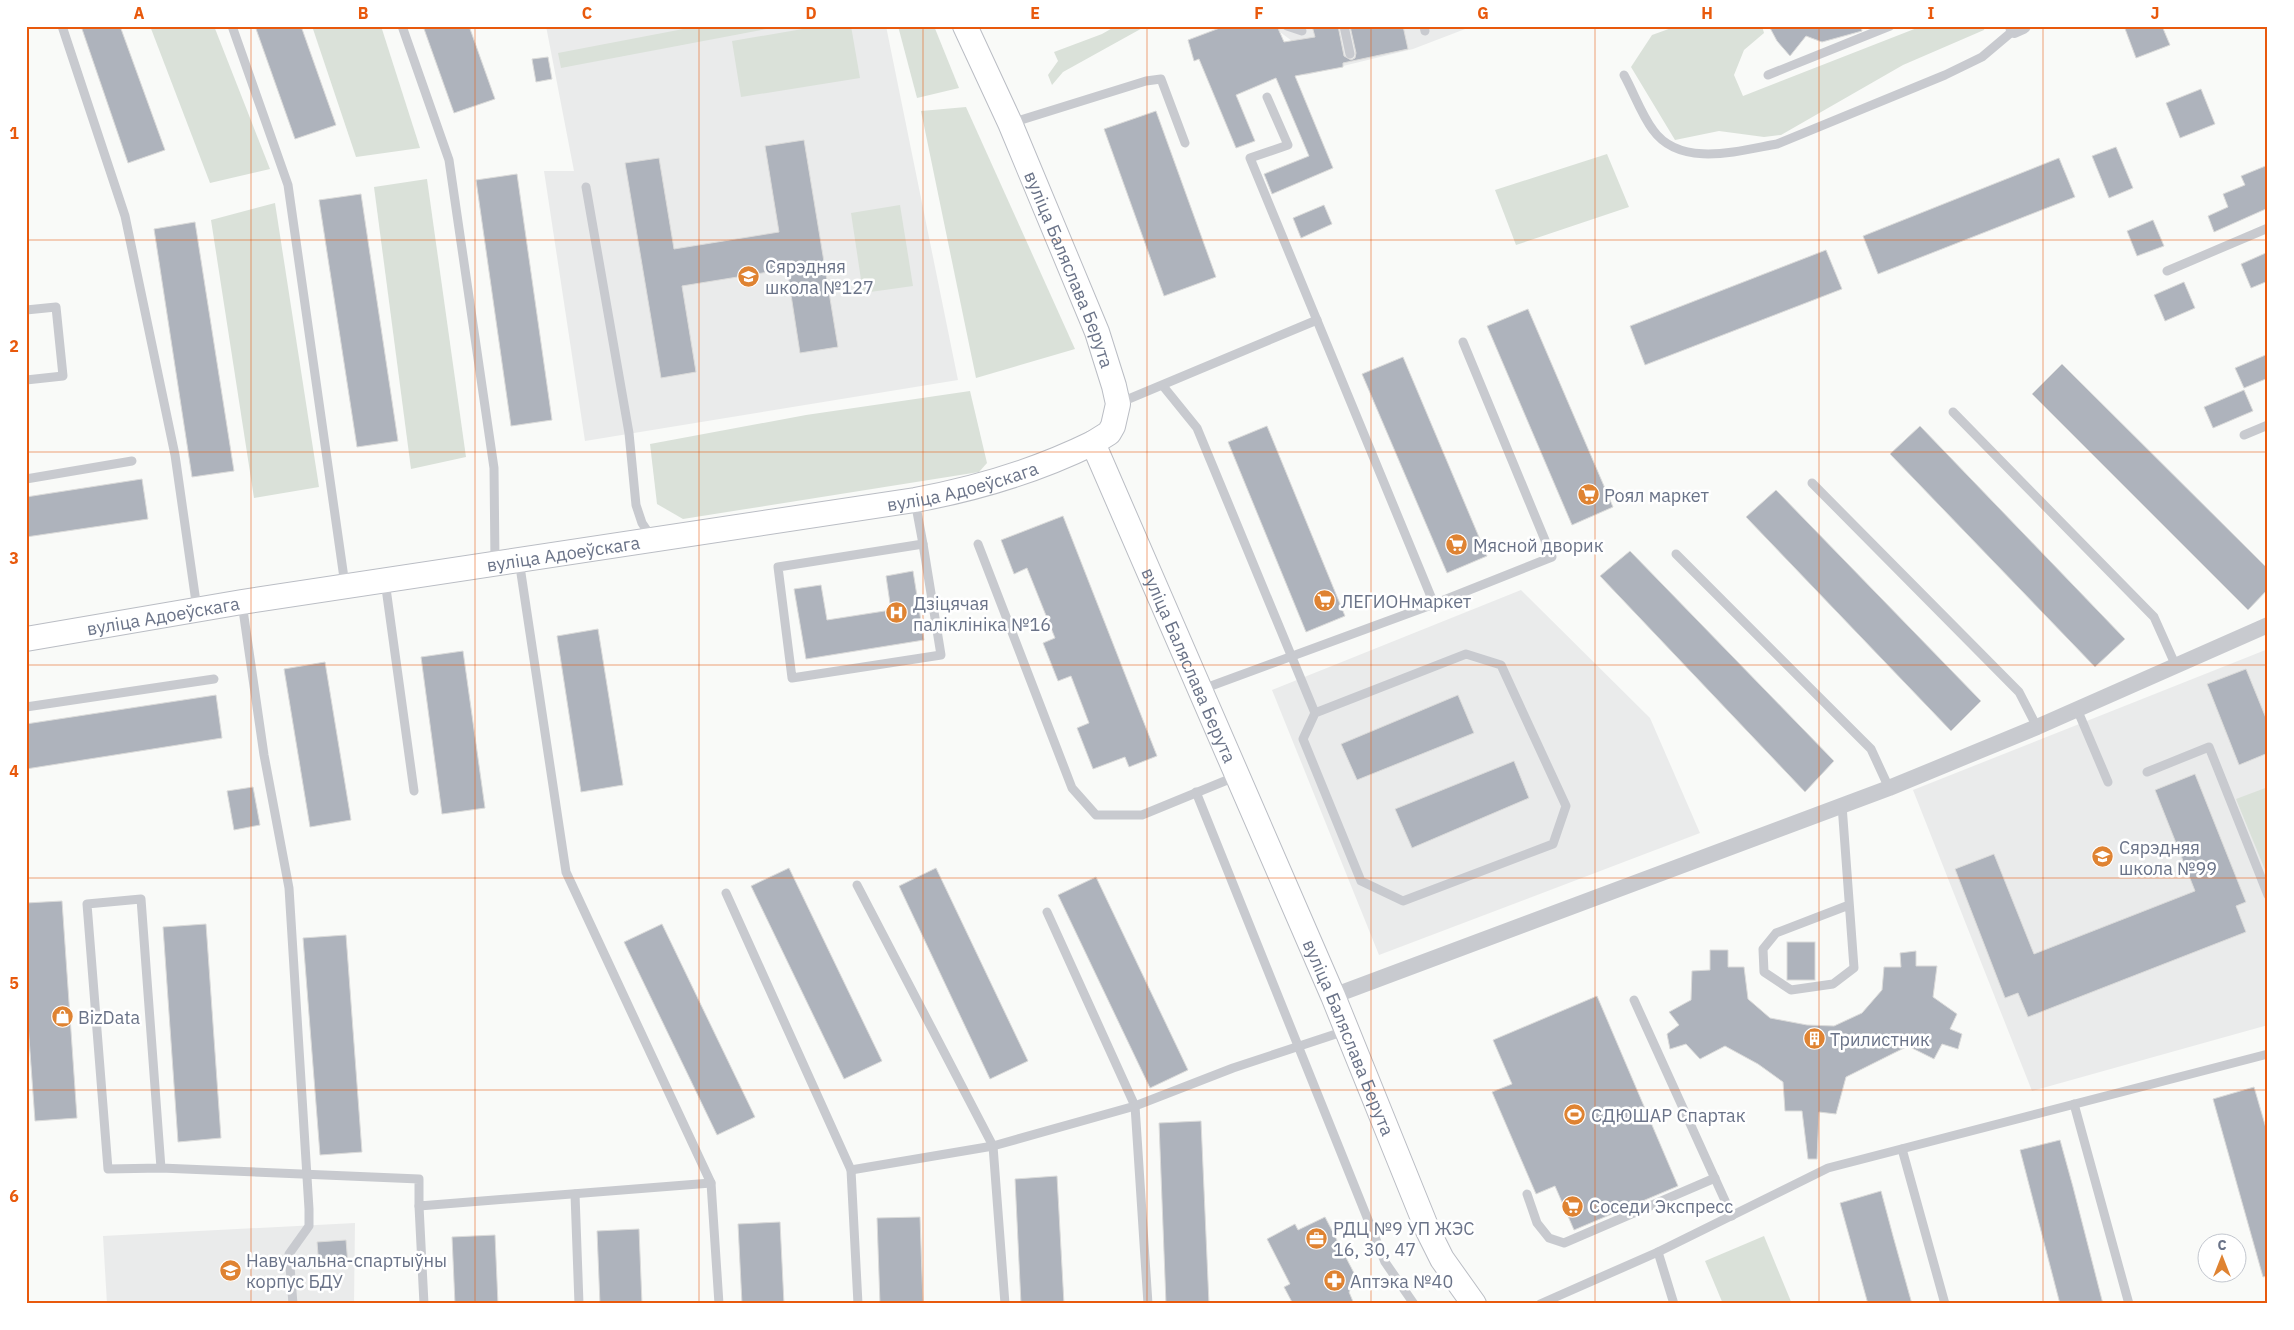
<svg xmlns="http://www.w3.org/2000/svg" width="2294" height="1330" viewBox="0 0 2294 1330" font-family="'IBM Plex Sans',sans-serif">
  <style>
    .built { fill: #eaebeb }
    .green { fill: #dae1d9 }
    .building { fill: #aeb3bc; stroke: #dbdbda }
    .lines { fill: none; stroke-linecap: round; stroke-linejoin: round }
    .secondary-casing { stroke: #babdc4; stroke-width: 26 }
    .lane { stroke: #c8cacf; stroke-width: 9 }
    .street { stroke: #c8cacf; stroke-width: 16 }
    .secondary { stroke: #fff; stroke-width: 24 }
    .grid { fill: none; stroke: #e8590c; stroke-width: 1; stroke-opacity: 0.55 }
    .labels { text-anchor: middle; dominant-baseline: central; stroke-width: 5; stroke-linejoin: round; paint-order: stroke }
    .poi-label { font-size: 18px; fill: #6a7388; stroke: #fff; text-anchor: start }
    .street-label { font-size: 18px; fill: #6a7388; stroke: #fff }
    .neatline { fill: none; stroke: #e8590c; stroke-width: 2 }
    .grid-label { font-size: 16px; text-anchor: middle; font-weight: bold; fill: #e8590c }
  </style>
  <rect width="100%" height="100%" fill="#f9faf8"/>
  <g class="built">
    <polygon points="546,26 886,26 958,380 585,441 544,171 574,171"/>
    <polygon points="1220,26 1473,26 1413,49 1306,75 1295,58 1292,41 1276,29 1194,61 1188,40 1220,29"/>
    <polygon points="1521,590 1650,718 1700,833 1379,955 1272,690"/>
    <polygon points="2268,649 2268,1025 2032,1091 1913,790"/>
    <polygon points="355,1223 354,1304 107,1304 103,1236"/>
  </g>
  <g class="green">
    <polygon points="150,26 214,26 270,169 210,183"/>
    <polygon points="312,26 381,26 420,148 356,157"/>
    <polygon points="699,26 782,26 561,68 558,53"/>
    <polygon points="820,26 851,26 860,78 741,97 732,41"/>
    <polygon points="898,26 934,26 959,88 917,98"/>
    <polygon points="1116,26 1146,26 1063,72 1052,85 1048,75 1058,61 1054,52 1102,34"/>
    <polygon points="1677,26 1762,26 1764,33 1744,50 1734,75 1743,96 1922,26 1985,26 1984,30 1903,65 1781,135 1764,137 1719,131 1675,140 1631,67 1652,35"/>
    <polygon points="966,107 1075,349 976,378 921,111"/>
    <polygon points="1607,154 1629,207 1516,245 1495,190"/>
    <polygon points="427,179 466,457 411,469 374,187"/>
    <polygon points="275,203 319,487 254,498 211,220"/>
    <polygon points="900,205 913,286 863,293 851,213"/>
    <polygon points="970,391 987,463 979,472 683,519 657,504 650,444 806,415"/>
    <polygon points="2268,787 2268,877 2236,799"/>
    <polygon points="1764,1236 1792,1304 1723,1304 1705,1261"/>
  </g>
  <g class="building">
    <polygon points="81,26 120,26 165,150 128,163"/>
    <polygon points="255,26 301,26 336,125 295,139"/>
    <polygon points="423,26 469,26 495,99 454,113"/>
    <polygon points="1225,26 1277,26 1284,42 1315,37 1312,26 1338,26 1344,56 1351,60 1355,58 1356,53 1350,26 1403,26 1408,49 1343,63 1343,67 1295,76 1333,168 1272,194 1264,174 1309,156 1276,78 1236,95 1255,141 1236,148 1199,59 1194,61 1188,40"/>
    <polygon points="1769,26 1861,26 1862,31 1822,42 1806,36 1790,56 1777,41"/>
    <polygon points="2124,26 2162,26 2170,45 2136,58"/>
    <polygon points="548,57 552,79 536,82 532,59"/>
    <polygon points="2201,89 2215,124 2180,138 2166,103"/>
    <polygon points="1156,111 1216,277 1164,296 1104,129"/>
    <polygon points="804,140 838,347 800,353 787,269 682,286 696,372 661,378 625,163 659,158 674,249 779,232 765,146"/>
    <polygon points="2116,147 2133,188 2109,198 2092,156"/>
    <polygon points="2059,158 2075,197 1878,274 1863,236"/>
    <polygon points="2268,165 2268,208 2214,232 2208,216 2228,207 2223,194 2245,185 2241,176"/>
    <polygon points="517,174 552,420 511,426 476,180"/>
    <polygon points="361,194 398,441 357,447 319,200"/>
    <polygon points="1324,205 1332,224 1301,238 1293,218"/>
    <polygon points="2153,220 2164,246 2137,256 2127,231"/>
    <polygon points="195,222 234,471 192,477 154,229"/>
    <polygon points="1826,250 1842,289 1645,365 1630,326"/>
    <polygon points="2268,252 2268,281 2251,288 2241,264"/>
    <polygon points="2184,282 2195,308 2165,321 2154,295"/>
    <polygon points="1528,309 1613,507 1572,525 1487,326"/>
    <polygon points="2268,354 2268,378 2244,388 2235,368"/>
    <polygon points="1403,357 1487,556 1447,573 1362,374"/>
    <polygon points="2062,364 2268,569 2268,589 2248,610 2032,394"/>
    <polygon points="2244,390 2253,411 2213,428 2204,407"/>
    <polygon points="1267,426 1345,616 1306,632 1228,442"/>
    <polygon points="1920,426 2125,639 2095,667 1890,454"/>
    <polygon points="142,479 148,519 26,537 26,497"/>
    <polygon points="1776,490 1981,701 1951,731 1746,517"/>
    <polygon points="1063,516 1157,756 1129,767 1125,757 1093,769 1077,728 1089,723 1071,676 1058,681 1043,643 1055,638 1027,568 1014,574 1001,540"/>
    <polygon points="1630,551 1834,761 1805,792 1600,576"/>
    <polygon points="913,571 924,640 806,659 794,589 821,585 827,620 891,610 886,576"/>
    <polygon points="598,629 623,785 581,792 557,636"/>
    <polygon points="463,651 485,808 442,814 421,657"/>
    <polygon points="325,662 351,820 310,827 284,669"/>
    <polygon points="2246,669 2268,723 2268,753 2239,765 2207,684"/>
    <polygon points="216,695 222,738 26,769 26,724"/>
    <polygon points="1458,695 1474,733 1357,780 1341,744"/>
    <polygon points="1514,761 1529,798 1412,848 1395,809"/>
    <polygon points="2195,774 2246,902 2236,906 2246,932 2028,1017 2018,993 2005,998 1955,869 1994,854 2034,954 2195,891 2155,790"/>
    <polygon points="253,787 260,825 234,830 227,791"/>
    <polygon points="789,868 882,1061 844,1079 751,886"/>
    <polygon points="936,868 1028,1061 990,1079 899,886"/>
    <polygon points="1096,877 1188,1070 1150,1088 1058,895"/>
    <polygon points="62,901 77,1118 35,1121 26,996 26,903"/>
    <polygon points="206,924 221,1138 178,1142 163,927"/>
    <polygon points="662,924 755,1117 717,1135 624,942"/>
    <polygon points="346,935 362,1152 320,1155 303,938"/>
    <rect x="1787" y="942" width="28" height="38"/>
    <polygon points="1710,950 1728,950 1728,967 1744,967 1748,999 1770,1018 1807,1025 1834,1026 1862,1013 1882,990 1884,967 1901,967 1900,953 1916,951 1916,966 1937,966 1933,997 1957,1014 1950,1029 1962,1034 1958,1049 1942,1044 1934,1059 1908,1046 1846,1077 1836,1114 1819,1112 1817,1159 1808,1159 1802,1111 1785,1111 1783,1082 1758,1064 1725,1046 1700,1059 1686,1044 1670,1049 1667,1034 1679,1025 1669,1012 1691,1000 1692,971 1710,970"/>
    <polygon points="1597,996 1678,1186 1574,1230 1555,1186 1536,1194 1492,1092 1512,1084 1493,1040"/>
    <polygon points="2254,1087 2268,1135 2268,1276 2263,1277 2213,1099"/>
    <polygon points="1201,1121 1209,1304 1166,1304 1159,1123"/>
    <polygon points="2060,1140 2073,1187 2103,1304 2060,1304 2020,1150"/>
    <polygon points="1057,1176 1064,1304 1021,1304 1015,1179"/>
    <polygon points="1881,1191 1893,1236 1912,1304 1868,1304 1840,1203"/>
    <polygon points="920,1217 923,1304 880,1304 877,1218"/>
    <polygon points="1325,1217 1354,1273 1356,1282 1349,1292 1354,1304 1293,1304 1284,1287 1290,1284 1267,1239 1295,1224 1298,1230"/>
    <polygon points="780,1222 784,1304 742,1304 738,1224"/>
    <polygon points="639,1229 642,1304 600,1304 597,1231"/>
    <polygon points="495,1235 498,1304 455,1304 452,1237"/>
    <polygon points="346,1240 348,1265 319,1267 317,1242"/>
  </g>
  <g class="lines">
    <defs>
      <g id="secondary">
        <path id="s1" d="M965,26L1010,123L1097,332L1114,386L1118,404L1113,426L1109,433L1093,443L1333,996L1428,1231L1442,1259L1474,1304"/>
        <path id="s2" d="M26,639L242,602L915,500C975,489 1038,470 1093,443"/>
      </g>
    </defs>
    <use href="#secondary" class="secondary-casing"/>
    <g class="lane">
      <polyline points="62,26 125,216 175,455 197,609"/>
      <polyline points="232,26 288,185 345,585"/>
      <polyline points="402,26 449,160 494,468 495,562"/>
      <polyline points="1287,26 1302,31"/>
      <polyline points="1344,26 1350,54"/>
      <polyline points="1424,26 1425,31"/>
      <path d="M1624,75C1634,93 1641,114 1653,130C1680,168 1738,151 1777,144L1945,75L1982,57L2014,30"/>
      <polyline points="1768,75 1890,26"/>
      <polyline points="1267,97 1288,145 1250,158 1434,604"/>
      <polyline points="1011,123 1146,81 1161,79 1185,143"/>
      <polyline points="586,187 629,433 636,505 642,523 652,538"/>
      <polyline points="2167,271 2268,228"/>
      <polyline points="26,310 56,307 63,376 26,380"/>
      <polyline points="1163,386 1197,428 1315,713 1303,739 1361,881 1403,901 1553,844 1566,806 1501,665 1466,654 1315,713"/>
      <polyline points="1119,403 1317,320"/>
      <polyline points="1953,412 2154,617 2175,664"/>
      <polyline points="2244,435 2268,425"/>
      <polyline points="26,479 132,461"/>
      <polyline points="1812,483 2019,692 2037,727"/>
      <polyline points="915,501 923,544"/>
      <polygon points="923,544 941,655 792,678 778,567"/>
      <polyline points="978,544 1072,788 1096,815 1142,815 1237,776"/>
      <polyline points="1676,554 1871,749 1889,788"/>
      <polyline points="519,560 566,872 711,1183 719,1304"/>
      <polyline points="385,581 414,791"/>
      <polyline points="242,603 264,755 289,888 309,1209 309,1226 289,1254 293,1304"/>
      <polyline points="1200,690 1434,604 1552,557 1463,342"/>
      <polyline points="26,707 214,679"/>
      <polyline points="2077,709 2108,782"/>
      <polyline points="2147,772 2209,747 2268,895"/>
      <polyline points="1196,792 1385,1262 1414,1304"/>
      <polyline points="1842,805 1854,968 1833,984 1791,990 1764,972 1763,949 1776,933 1849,905"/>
      <polyline points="857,885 993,1146 1005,1304"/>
      <polyline points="726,893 851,1170 858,1304"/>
      <polyline points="1047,912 1135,1106 1148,1304"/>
      <polyline points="1634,1000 1732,1216"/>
      <polyline points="2074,1104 2129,1304"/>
      <polyline points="1902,1149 1945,1304"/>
      <polyline points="161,1168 108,1169 87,904 141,899 161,1168 419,1179 419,1206 711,1183"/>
      <polyline points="851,1170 993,1146 1135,1106 1233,1068 1345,1031"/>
      <polyline points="575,1194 579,1304"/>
      <polyline points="1527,1194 1537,1223 1549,1238 1564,1243 1715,1178"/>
      <polyline points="419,1206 424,1304"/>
      <polyline points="1658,1252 1674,1304"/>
      <polyline points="1540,1304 1658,1252 1828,1168 2268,1054"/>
    </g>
    <g class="street">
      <polyline points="2013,26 2014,30 2023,26"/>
      <polyline points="1333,996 1889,788 2037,727 2268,625"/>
    </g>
    <use href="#secondary" class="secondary"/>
  </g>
  <path class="grid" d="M251,26V1304M475,26V1304M699,26V1304M923,26V1304M1147,26V1304M1371,26V1304M1595,26V1304M1819,26V1304M2043,26V1304M26,240H2268M26,452H2268M26,665H2268M26,878H2268M26,1090H2268"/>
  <defs>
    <symbol id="school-disc" viewBox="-11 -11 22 22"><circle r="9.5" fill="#df8332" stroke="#fff"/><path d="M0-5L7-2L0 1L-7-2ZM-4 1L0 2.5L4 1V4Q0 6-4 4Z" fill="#fff"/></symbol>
    <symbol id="supermarket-disc" viewBox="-11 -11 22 22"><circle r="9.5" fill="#df8332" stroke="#fff"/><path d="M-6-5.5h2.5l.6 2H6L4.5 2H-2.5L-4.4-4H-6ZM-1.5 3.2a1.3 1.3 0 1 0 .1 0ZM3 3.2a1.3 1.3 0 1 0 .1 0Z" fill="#fff"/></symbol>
    <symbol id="hospital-disc" viewBox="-11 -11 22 22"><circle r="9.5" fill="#df8332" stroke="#fff"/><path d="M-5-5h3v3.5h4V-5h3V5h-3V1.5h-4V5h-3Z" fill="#fff"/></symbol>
    <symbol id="shop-disc" viewBox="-11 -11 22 22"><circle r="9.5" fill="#df8332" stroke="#fff"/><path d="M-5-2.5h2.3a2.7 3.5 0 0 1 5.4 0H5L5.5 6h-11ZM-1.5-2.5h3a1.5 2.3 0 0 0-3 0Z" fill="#fff"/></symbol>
    <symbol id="building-disc" viewBox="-11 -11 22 22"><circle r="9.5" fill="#df8332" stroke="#fff"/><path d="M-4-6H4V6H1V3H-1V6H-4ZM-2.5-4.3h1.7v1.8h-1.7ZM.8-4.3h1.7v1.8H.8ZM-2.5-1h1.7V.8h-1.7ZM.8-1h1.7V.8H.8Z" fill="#fff"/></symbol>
    <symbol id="stadium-disc" viewBox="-11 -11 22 22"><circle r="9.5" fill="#df8332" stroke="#fff"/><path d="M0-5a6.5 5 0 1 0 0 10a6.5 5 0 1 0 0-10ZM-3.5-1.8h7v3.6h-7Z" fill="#fff"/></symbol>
    <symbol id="office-disc" viewBox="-11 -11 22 22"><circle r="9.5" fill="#df8332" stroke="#fff"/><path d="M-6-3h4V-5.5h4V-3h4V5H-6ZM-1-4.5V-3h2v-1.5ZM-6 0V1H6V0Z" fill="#fff"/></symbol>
    <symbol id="university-disc" viewBox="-11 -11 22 22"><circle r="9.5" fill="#df8332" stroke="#fff"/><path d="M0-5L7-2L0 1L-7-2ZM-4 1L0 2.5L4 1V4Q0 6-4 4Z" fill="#fff"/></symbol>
    <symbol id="pharmacy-disc" viewBox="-11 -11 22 22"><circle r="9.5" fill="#df8332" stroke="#fff"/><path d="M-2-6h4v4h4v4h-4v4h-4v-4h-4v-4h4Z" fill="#fff"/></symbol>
  </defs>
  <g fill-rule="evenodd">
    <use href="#school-disc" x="736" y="264" width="25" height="25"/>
    <use href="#supermarket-disc" x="1576" y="482" width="25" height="25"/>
    <use href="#supermarket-disc" x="1444" y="532" width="25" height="25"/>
    <use href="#supermarket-disc" x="1312" y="588" width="25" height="25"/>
    <use href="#hospital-disc" x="884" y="600" width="25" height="25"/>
    <use href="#school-disc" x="2090" y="844" width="25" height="25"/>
    <use href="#shop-disc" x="50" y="1004" width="25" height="25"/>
    <use href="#building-disc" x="1802" y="1026" width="25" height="25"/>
    <use href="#stadium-disc" x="1562" y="1102" width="25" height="25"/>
    <use href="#supermarket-disc" x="1560" y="1194" width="25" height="25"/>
    <use href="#office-disc" x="1304" y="1226" width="25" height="25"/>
    <use href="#university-disc" x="218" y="1258" width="25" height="25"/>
    <use href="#pharmacy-disc" x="1322" y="1268" width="25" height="25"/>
  </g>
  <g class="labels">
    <g class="poi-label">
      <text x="765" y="266">Сярэдняя<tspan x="765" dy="21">школа №127</tspan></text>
      <text x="1604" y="495">Роял маркет</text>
      <text x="1473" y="545">Мясной дворик</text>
      <text x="1341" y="601">ЛЕГИОНмаркет</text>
      <text x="913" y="603">Дзіцячая<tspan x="913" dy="21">паліклініка №16</tspan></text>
      <text x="2119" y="847">Сярэдняя<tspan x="2119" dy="21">школа №99</tspan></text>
      <text x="78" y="1017">BizData</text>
      <text x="1830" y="1039">Трилистник</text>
      <text x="1591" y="1115">СДЮШАР Спартак</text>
      <text x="1589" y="1206">Соседи Экспресс</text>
      <text x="1333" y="1228">РДЦ №9 УП ЖЭС<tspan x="1333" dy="21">16, 30, 47</tspan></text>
      <text x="246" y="1260">Навучальна-спартыўны<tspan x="246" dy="21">корпус БДУ</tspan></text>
      <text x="1350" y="1281">Аптэка №40</text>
    </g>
    <g class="street-label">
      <text stroke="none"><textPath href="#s1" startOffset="265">вуліца Баляслава Берута</textPath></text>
      <text stroke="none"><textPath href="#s2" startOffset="949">вуліца Адоеўскага</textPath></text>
      <text stroke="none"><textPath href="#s2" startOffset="544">вуліца Адоеўскага</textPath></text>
      <text stroke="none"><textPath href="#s2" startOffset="139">вуліца Адоеўскага</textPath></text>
      <text stroke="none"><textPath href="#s1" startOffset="700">вуліца Баляслава Берута</textPath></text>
      <text stroke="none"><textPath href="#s1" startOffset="1105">вуліца Баляслава Берута</textPath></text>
    </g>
  </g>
  <rect width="2294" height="1330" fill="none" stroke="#ffffff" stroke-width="55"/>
  <g transform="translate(2222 1258)"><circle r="24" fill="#ffffff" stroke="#c3c7cf"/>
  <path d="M0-4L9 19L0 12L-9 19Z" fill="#df8332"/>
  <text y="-8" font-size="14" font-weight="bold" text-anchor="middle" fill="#6a7388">С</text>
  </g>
  <rect x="28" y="28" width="2238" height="1274" class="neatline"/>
  <g class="grid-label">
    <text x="139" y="19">A</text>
    <text x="363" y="19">B</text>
    <text x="587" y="19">C</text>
    <text x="811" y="19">D</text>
    <text x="1035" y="19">E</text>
    <text x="1259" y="19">F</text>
    <text x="1483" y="19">G</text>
    <text x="1707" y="19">H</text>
    <text x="1931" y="19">I</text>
    <text x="2155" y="19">J</text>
    <text x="14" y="139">1</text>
    <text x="14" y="352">2</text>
    <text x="14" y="564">3</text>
    <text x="14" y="777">4</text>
    <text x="14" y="989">5</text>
    <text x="14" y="1202">6</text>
  </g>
</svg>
